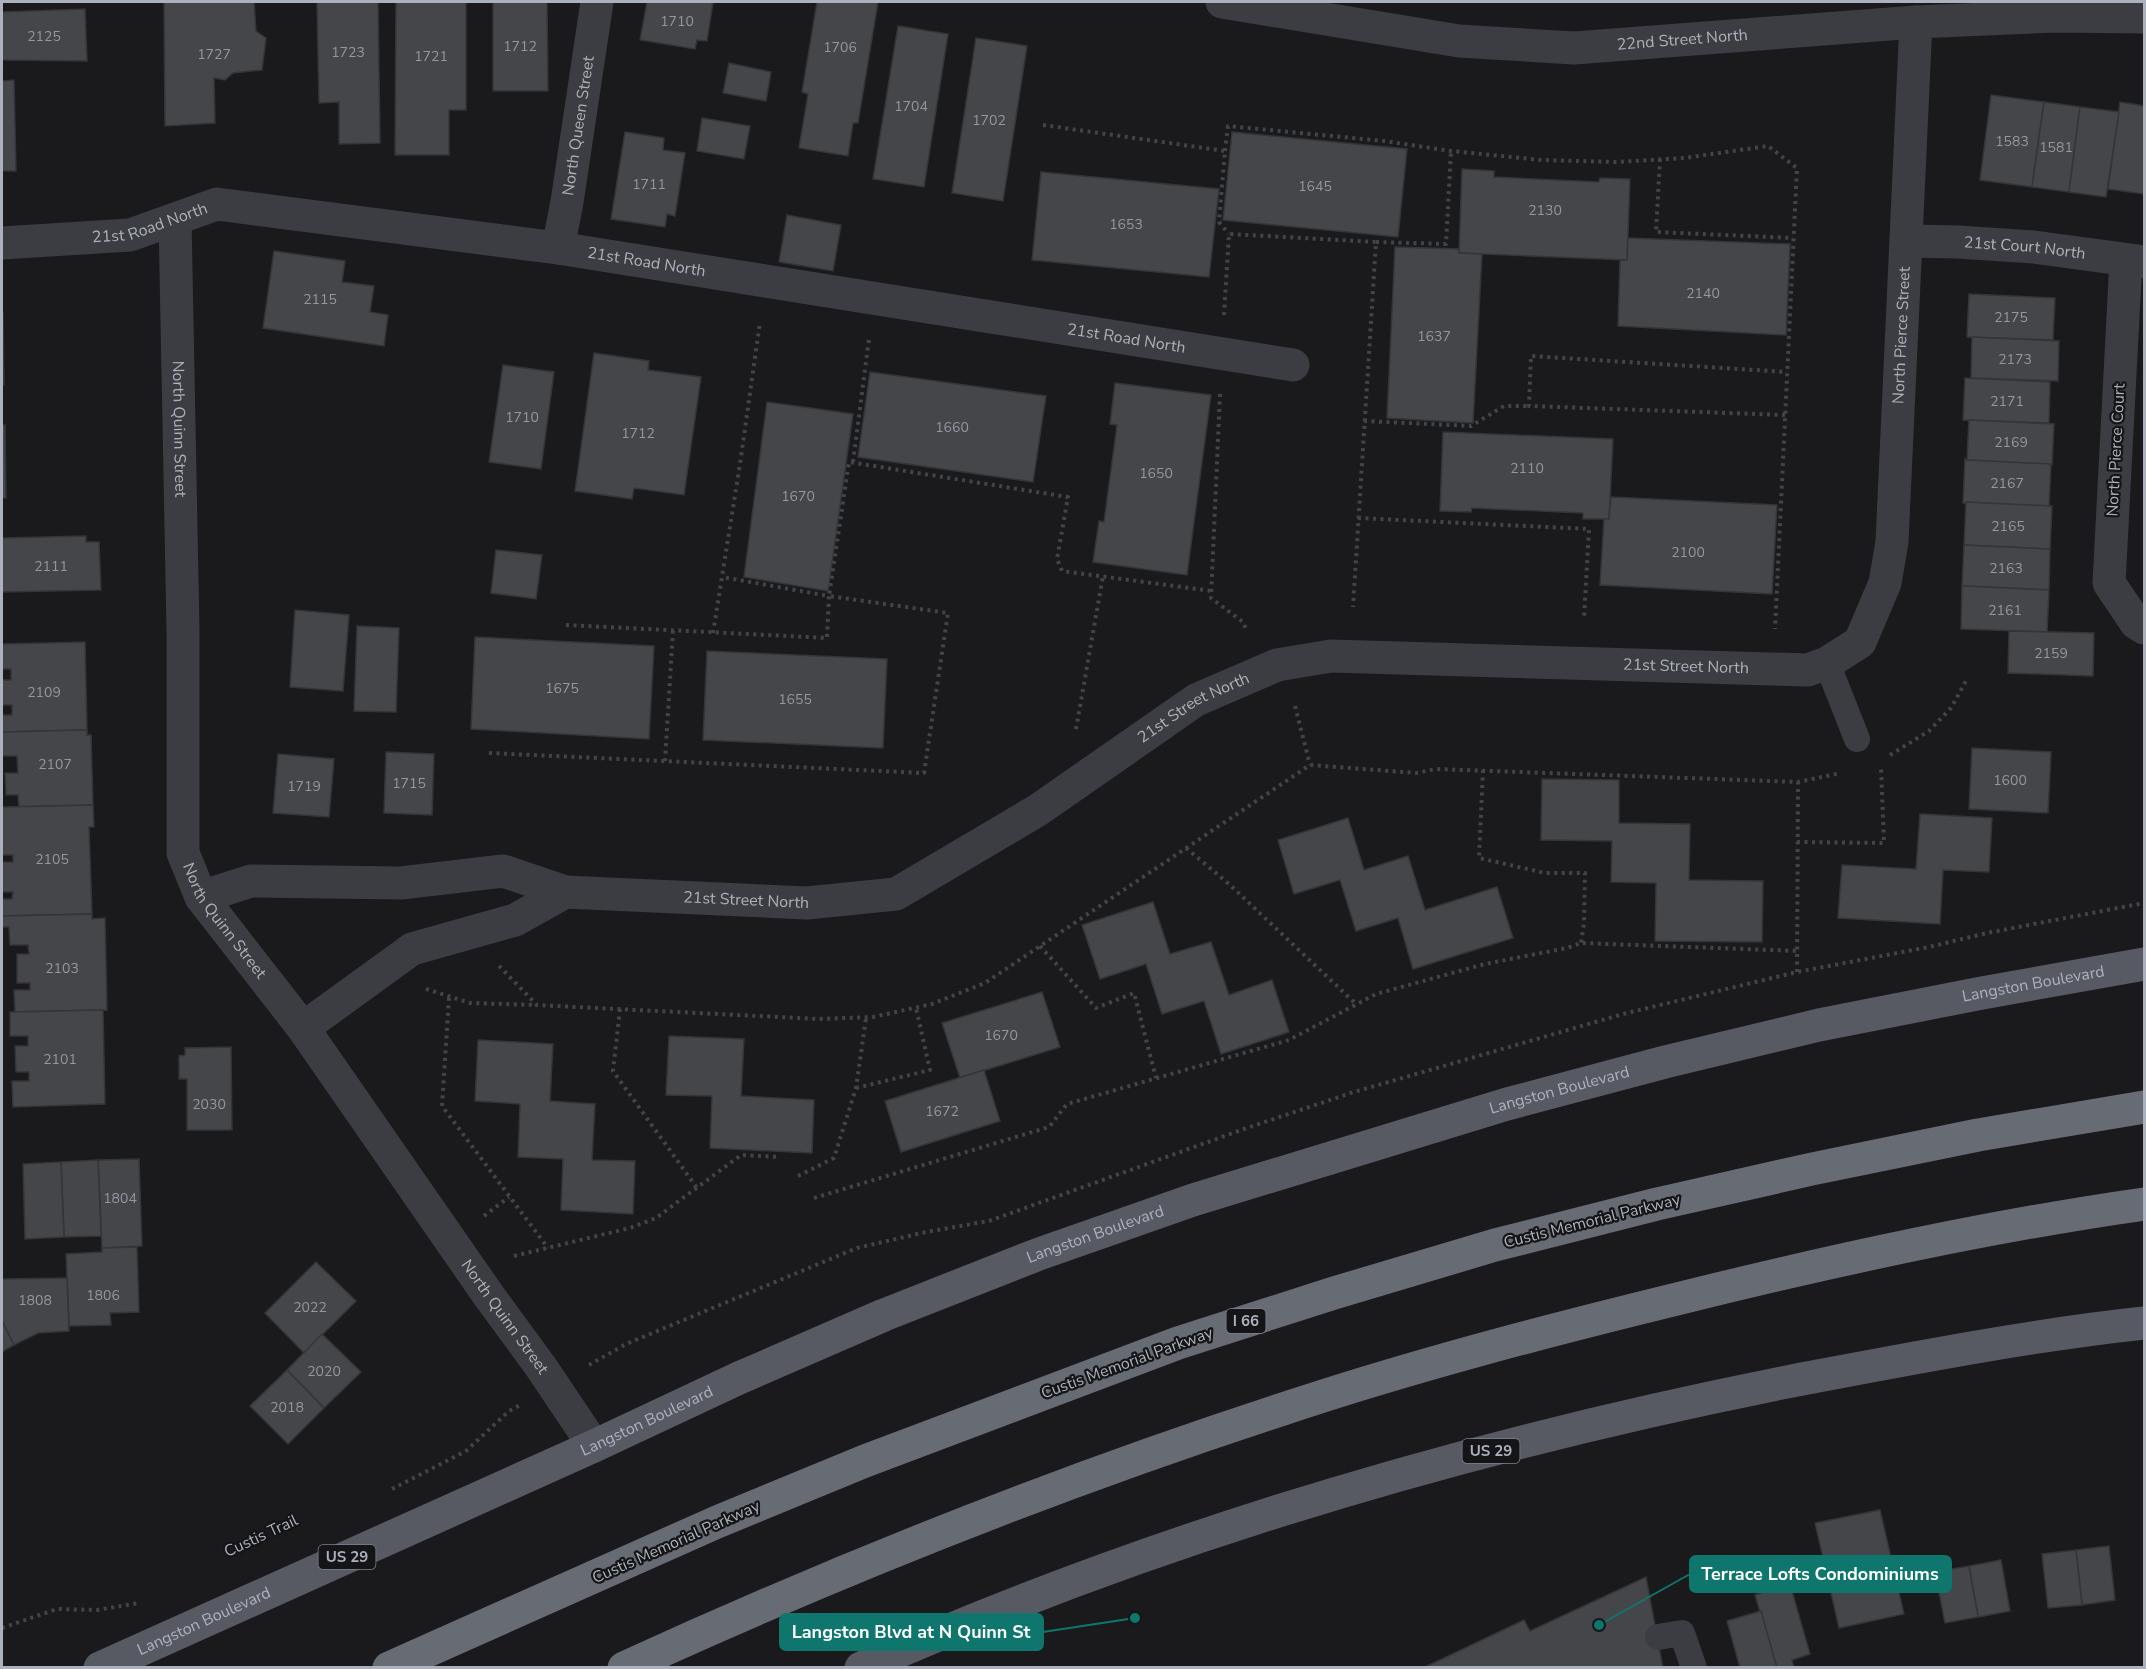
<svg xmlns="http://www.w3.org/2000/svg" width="2146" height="1669" viewBox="0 0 2146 1669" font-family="'Nunito Sans',sans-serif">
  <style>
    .building { fill: #44464a; stroke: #343539; stroke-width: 1.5 }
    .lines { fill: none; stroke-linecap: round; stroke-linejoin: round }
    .path { stroke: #41444a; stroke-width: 4; stroke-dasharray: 3 4.5; stroke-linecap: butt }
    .service { stroke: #3b3d42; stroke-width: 26 }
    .minor { stroke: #3b3d42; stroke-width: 33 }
    .primary { stroke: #575a62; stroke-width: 33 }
    .motorway { stroke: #676b74; stroke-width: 33 }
    .labels { text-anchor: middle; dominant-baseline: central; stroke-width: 4.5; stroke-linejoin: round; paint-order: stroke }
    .number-label { font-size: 14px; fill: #9297a0 }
    .shield { fill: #151518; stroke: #7f838c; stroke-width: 1.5 }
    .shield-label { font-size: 15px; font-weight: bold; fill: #acb2bd }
    .street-label { font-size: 16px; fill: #acb2bd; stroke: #151518 }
    .leader { fill: none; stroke: #0f766e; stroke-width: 2 }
    .callout-dot { fill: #0f766e; stroke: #151518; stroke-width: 2 }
    .callout { fill: #0f766e; stroke: #0f766e; stroke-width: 2 }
    .callout-label { font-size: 18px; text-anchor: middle; font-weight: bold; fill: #fff }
  </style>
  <rect width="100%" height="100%" fill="#1a1a1d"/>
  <g class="building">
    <polygon points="164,2 254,2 256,31 266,38 262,70 233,73 225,80 214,78 215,123 165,126"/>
    <polygon points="317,2 378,2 380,143 339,144 339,102 319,103"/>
    <polygon points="396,2 466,2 466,110 449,110 449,155 395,155"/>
    <polygon points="493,2 547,2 548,91 493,91"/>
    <polygon points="647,2 713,2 707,41 697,40 695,49 640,40"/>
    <polygon points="817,2 878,2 858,123 853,123 848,156 799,148 808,94 802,92"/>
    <polygon points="85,9 87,61 2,60 2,12"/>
    <polygon points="898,26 948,34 924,187 873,179"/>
    <polygon points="976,38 1027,46 1003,201 952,193"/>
    <polygon points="729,63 771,72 766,101 723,93"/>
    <polygon points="14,80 16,171 2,171 2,81"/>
    <polygon points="1991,95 2044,102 2032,187 1980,180"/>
    <polygon points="2044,102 2080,107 2069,192 2032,187"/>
    <polygon points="2120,102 2144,106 2144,194 2108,189"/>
    <polygon points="2080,107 2119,112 2106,197 2069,192"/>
    <polygon points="702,118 750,126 744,159 697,151"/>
    <polygon points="625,132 664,138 663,150 685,153 675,216 667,214 665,227 611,219"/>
    <polygon points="1232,132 1407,149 1398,237 1223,220"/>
    <polygon points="1462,169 1494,171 1494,177 1599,182 1600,178 1630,179 1627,260 1459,253"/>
    <polygon points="1041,172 1219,189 1209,277 1032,260"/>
    <polygon points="787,215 841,225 833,271 779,262"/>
    <polygon points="1628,238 1790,244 1786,335 1618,326 1620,260 1627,260"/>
    <polygon points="1395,247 1459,249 1459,253 1482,254 1473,423 1387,418"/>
    <polygon points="274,251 345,261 342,282 374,286 370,312 388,315 384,346 263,328"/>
    <polygon points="1969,294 2055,298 2053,340 1967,337"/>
    <polygon points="2,313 3,313 4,385 2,385"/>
    <polygon points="1972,337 2059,341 2058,381 1971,378"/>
    <polygon points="594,353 649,361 648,370 701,377 684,495 634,488 632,499 575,491"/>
    <polygon points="503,365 554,372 541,469 489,462"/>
    <polygon points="870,372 1046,396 1033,482 858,457"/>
    <polygon points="1965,378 2050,382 2049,423 1963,420"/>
    <polygon points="1115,383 1211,395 1187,575 1093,562 1099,521 1104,522 1117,425 1110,424"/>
    <polygon points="767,402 853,414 828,591 744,577"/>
    <polygon points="1969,420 2054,424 2052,465 1967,460"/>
    <polygon points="2,425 5,425 6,498 2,498"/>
    <polygon points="1443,432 1613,439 1609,519 1583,519 1583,513 1472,508 1471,512 1440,511"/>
    <polygon points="1965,459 1967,460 2051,464 2049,506 1963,503"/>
    <polygon points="1611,497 1777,505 1772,594 1600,585 1604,519 1609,519"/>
    <polygon points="1966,502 2052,506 2050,549 1964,545"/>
    <polygon points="86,536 86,542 99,542 101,590 2,592 2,538"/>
    <polygon points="1964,545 2050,549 2049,590 1962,586"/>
    <polygon points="496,550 542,555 536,599 491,593"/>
    <polygon points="1962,586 2049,590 2047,632 1961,629"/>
    <polygon points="295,610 349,615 343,691 290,687"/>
    <polygon points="357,626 399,628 396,712 354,711"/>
    <polygon points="2009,631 2094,633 2093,676 2008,673"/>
    <polygon points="475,637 654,646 649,739 471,729"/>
    <polygon points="85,642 87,730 2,732 2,715 12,715 12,705 2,705 2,680 11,680 11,669 2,669 2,644"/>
    <polygon points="707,651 887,659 883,748 703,740"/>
    <polygon points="87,730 87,735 91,735 93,805 19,807 18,795 6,795 5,773 18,773 17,756 2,756 2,732"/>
    <polygon points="1972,748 2051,752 2048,813 1969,809"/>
    <polygon points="386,752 434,754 432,815 384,813"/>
    <polygon points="278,754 334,759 329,817 273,813"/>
    <polygon points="1542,779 1619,780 1619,823 1690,824 1689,880 1763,881 1762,942 1655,941 1656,883 1611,882 1612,841 1541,840"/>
    <polygon points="93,805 94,827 89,827 92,914 2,916 2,899 12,899 13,892 2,892 2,862 13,862 13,855 2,855 2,807"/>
    <polygon points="1920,814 1992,818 1989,872 1943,870 1940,924 1838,918 1842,865 1916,869"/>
    <polygon points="1348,818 1364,870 1408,856 1425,910 1497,887 1513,938 1413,969 1398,918 1356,931 1340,880 1294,894 1278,840"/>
    <polygon points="1153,902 1170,954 1211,942 1229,995 1272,980 1289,1032 1221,1054 1204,1001 1162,1014 1146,964 1100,979 1082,925"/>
    <polygon points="92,914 92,919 105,918 107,1010 15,1012 14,990 30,990 30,983 17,983 17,954 29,954 28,945 10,945 9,927 2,927 2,916"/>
    <polygon points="1042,992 1060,1047 960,1078 942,1023"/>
    <polygon points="103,1010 105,1104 13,1107 12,1081 29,1081 29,1072 16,1072 15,1046 28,1046 28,1036 10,1036 10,1012"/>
    <polygon points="669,1036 744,1039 741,1096 814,1100 812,1153 710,1148 712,1096 666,1095"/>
    <polygon points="478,1040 553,1044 550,1101 595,1104 592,1160 635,1161 633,1214 561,1210 563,1159 518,1157 520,1104 475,1101"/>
    <polygon points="231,1047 232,1130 187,1130 187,1079 179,1079 179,1056 185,1055 185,1048"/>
    <polygon points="984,1070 1000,1121 901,1152 885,1101"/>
    <polygon points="139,1159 142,1246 102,1248 98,1160"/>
    <polygon points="98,1160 101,1236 64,1237 61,1162"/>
    <polygon points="61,1162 64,1237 25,1239 23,1164"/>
    <polygon points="137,1247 139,1312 110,1313 111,1325 69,1326 66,1254 102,1252 102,1248"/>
    <polygon points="316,1262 356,1301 304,1353 265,1313"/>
    <polygon points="67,1278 69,1331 38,1333 14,1345 2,1321 2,1279"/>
    <polygon points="2,1321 14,1345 2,1352"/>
    <polygon points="322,1334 361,1372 324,1408 287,1370"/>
    <polygon points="287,1370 324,1408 288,1444 250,1406"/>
    <polygon points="1880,1510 1904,1614 1839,1628 1815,1523"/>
    <polygon points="2109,1546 2115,1600 2082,1605 2076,1550"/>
    <polygon points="2076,1550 2082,1605 2048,1608 2042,1554"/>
    <polygon points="2001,1560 2010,1611 1978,1617 1969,1566"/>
    <polygon points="1969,1566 1978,1617 1945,1623 1935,1572"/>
    <polygon points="1646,1577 1663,1668 1423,1668 1524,1620 1530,1631"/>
    <polygon points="1790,1584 1810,1654 1792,1660 1794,1668 1777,1668 1755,1595"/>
    <polygon points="1761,1611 1777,1668 1740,1668 1727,1621"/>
  </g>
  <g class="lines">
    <g class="path">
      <polyline points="1043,125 1225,151 1219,222 1229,234"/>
      <polyline points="1225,151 1228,126 1384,141 1451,151 1542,160 1617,162 1684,158 1768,146 1797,168 1775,629"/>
      <polyline points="1660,159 1656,232 1793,238"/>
      <polyline points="1376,242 1446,244 1451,151"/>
      <polyline points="1224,315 1229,234 1376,242 1353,607"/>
      <polyline points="1220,394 1211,598 1243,622 1246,629"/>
      <polyline points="1785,415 1529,406 1531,356 1787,372"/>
      <polyline points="1364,421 1471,426 1504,406 1529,406"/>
      <polyline points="853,462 869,339"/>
      <polyline points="1358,518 1589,529 1584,619"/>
      <polyline points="566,625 827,638 829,596 722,577"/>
      <polyline points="713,633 740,464 760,322"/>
      <polyline points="1295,706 1310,765"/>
      <polyline points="1076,729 1103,576"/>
      <polyline points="489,753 924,773 948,613 829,596 849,462 1068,497 1057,559 1062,571 1212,591"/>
      <polyline points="1890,755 1929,731 1951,708 1967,679"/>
      <polyline points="665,761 673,631"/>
      <polyline points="1483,770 1479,858 1545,873 1585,873 1584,923 1581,943"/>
      <polyline points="1797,842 1884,843 1881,767"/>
      <polyline points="1186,848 1229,884 1356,1004"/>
      <polyline points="1040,946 1096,1008 1134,993 1156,1078"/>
      <polyline points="499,966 537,1005 818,1019 873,1017 932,1004 985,983 1310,765 1416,773 1436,769 1798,782 1841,773"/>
      <polyline points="1797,972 1798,782"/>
      <polyline points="426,989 470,1003 536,1005"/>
      <polyline points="449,998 442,1106 548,1248"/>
      <polyline points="620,1009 613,1071 697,1188"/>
      <polyline points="856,1088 930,1070 916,1008"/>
      <polyline points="798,1176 834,1158 856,1088 866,1018"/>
      <polyline points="814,1198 1049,1127 1067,1104 1289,1040 1376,994 1485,964 1567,948 1581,943 1798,951"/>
      <polyline points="484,1216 509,1197"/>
      <polyline points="514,1256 630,1228 656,1218 741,1155 780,1157"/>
      <polyline points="589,1365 626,1344 857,1248 926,1232 989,1221 1244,1129 1354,1092 1623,1014 1797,972 1929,947 1987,933 2144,903"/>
      <polyline points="392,1489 466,1451 509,1411 520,1405"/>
      <polyline points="2,1628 57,1609 97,1610 139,1603"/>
    </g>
    <g class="service">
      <polyline points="1827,663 1857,739"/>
      <polyline points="1658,1637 1682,1633 1694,1668"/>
    </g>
    <g class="minor">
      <path id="s1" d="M1222,2L1459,41L1574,48L1916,22L2056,16L2144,17"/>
      <path id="s2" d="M175,219L183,630V853L201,897L303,1028L489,1296L541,1367L594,1446"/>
      <path id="s3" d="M1907,241L1958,242L2034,247L2144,262"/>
      <path id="s4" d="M2,243L130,235L217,204L558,248L1293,365"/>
      <path id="s5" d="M558,248L567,202L597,2"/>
      <polyline points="2126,260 2109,583 2136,623 2144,628"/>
      <path id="s6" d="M201,897L251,881L401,883L503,871L565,892L807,903L896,894L1038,810L1196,700L1277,665L1331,656L1808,670L1827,663L1860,642L1885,583L1892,542L1916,22"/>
      <polyline points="303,1028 412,949 515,920 565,892"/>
    </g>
    <g class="primary">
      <path id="s7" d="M100,1668L594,1446L739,1378L884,1315L1039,1254L1193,1200L1507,1104L1665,1062L1819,1025L1982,993L2144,964"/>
      <path d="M861,1668C1162,1534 1485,1441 1807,1378C1919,1357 2032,1335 2144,1323"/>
    </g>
    <g class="motorway">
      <polyline points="389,1668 717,1522 865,1461 1178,1343 1334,1293 1495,1245 1657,1204 1812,1169 1978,1135 2144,1107"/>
      <path d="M624,1668C838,1570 1056,1483 1280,1410C1412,1366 1546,1331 1681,1298C1834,1260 1988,1226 2144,1204"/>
    </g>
  </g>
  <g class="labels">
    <g class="number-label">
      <text x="677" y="21">1710</text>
      <text x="44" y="36">2125</text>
      <text x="520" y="46">1712</text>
      <text x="840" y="47">1706</text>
      <text x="348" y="52">1723</text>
      <text x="214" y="54">1727</text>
      <text x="431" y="56">1721</text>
      <text x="911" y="106">1704</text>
      <text x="989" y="120">1702</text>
      <text x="2012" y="141">1583</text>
      <text x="2056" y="147">1581</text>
      <text x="649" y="184">1711</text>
      <text x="1315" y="186">1645</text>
      <text x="1545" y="210">2130</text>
      <text x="1126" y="224">1653</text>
      <text x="1703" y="293">2140</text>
      <text x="320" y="299">2115</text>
      <text x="2011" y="317">2175</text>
      <text x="1434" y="336">1637</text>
      <text x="2015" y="359">2173</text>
      <text x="2007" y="401">2171</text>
      <text x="522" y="417">1710</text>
      <text x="952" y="427">1660</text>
      <text x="638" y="433">1712</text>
      <text x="2011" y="442">2169</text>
      <text x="1527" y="468">2110</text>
      <text x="1156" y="473">1650</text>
      <text x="2007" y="483">2167</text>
      <text x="798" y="496">1670</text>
      <text x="2008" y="526">2165</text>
      <text x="1688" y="552">2100</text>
      <text x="51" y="566">2111</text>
      <text x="2006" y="568">2163</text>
      <text x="2005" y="610">2161</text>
      <text x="2051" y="653">2159</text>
      <text x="562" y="688">1675</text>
      <text x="44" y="692">2109</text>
      <text x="795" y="699">1655</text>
      <text x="55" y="764">2107</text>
      <text x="2010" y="780">1600</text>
      <text x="409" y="783">1715</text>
      <text x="304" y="786">1719</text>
      <text x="52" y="859">2105</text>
      <text x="62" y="968">2103</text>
      <text x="1001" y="1035">1670</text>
      <text x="60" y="1059">2101</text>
      <text x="209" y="1104">2030</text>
      <text x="942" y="1111">1672</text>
      <text x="120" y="1198">1804</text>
      <text x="103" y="1295">1806</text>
      <text x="35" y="1300">1808</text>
      <text x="310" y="1307">2022</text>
      <text x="324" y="1371">2020</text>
      <text x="287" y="1407">2018</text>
    </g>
    <g class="shield">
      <rect x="1226.5" y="1309" width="39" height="24" rx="4.5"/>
      <rect x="1462.5" y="1439" width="57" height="24" rx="4.5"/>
      <rect x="318.5" y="1545" width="57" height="24" rx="4.5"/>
    </g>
    <g class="shield-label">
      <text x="1246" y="1321">I 66</text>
      <text x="1491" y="1451">US 29</text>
      <text x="347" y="1557">US 29</text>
    </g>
    <g class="street-label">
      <text stroke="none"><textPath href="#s1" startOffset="464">22nd Street North</textPath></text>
      <text stroke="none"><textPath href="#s5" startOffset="124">North Queen Street</textPath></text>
      <text stroke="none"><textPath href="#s4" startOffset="150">21st Road North</textPath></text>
      <text stroke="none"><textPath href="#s3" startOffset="118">21st Court North</textPath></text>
      <text stroke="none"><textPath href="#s4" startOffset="654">21st Road North</textPath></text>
      <text stroke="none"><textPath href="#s6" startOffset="2052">North Pierce Street</textPath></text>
      <text stroke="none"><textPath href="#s4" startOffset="1140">21st Road North</textPath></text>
      <text stroke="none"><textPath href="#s2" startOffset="210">North Quinn Street</textPath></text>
      <text transform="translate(2116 450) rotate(-87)">North Pierce Court</text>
      <text stroke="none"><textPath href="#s6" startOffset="1558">21st Street North</textPath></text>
      <text stroke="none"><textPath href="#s6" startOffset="1054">21st Street North</textPath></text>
      <text stroke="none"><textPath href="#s6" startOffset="552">21st Street North</textPath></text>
      <text stroke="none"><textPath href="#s2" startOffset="714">North Quinn Street</textPath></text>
      <text stroke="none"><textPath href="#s7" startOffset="2058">Langston Boulevard</textPath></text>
      <text stroke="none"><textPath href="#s7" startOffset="1572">Langston Boulevard</textPath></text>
      <text transform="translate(1592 1221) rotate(-14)">Custis Memorial Parkway</text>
      <text stroke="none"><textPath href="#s7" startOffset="1086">Langston Boulevard</textPath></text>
      <text stroke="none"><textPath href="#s2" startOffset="1200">North Quinn Street</textPath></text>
      <text transform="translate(1127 1363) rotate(-20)">Custis Memorial Parkway</text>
      <text stroke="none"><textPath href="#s7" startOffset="600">Langston Boulevard</textPath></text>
      <text transform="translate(261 1536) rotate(-25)">Custis Trail</text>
      <text transform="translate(676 1542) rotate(-24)">Custis Memorial Parkway</text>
      <text stroke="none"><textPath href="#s7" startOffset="114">Langston Boulevard</textPath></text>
    </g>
  </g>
  <path class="leader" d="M1599 1625L1690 1574M1135 1618L1043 1632"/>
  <g class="callout-dot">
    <circle cx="1599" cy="1625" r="6"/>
    <circle cx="1135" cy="1618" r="6"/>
  </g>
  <g class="callout">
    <rect x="1690" y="1556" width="261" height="36" rx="6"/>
    <rect x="780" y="1614" width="263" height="36" rx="6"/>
  </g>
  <g class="callout-label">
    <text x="1820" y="1580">Terrace Lofts Condominiums</text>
    <text x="911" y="1638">Langston Blvd at N Quinn St</text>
  </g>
  <rect width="2146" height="1669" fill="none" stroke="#acb2bd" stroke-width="6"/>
</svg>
